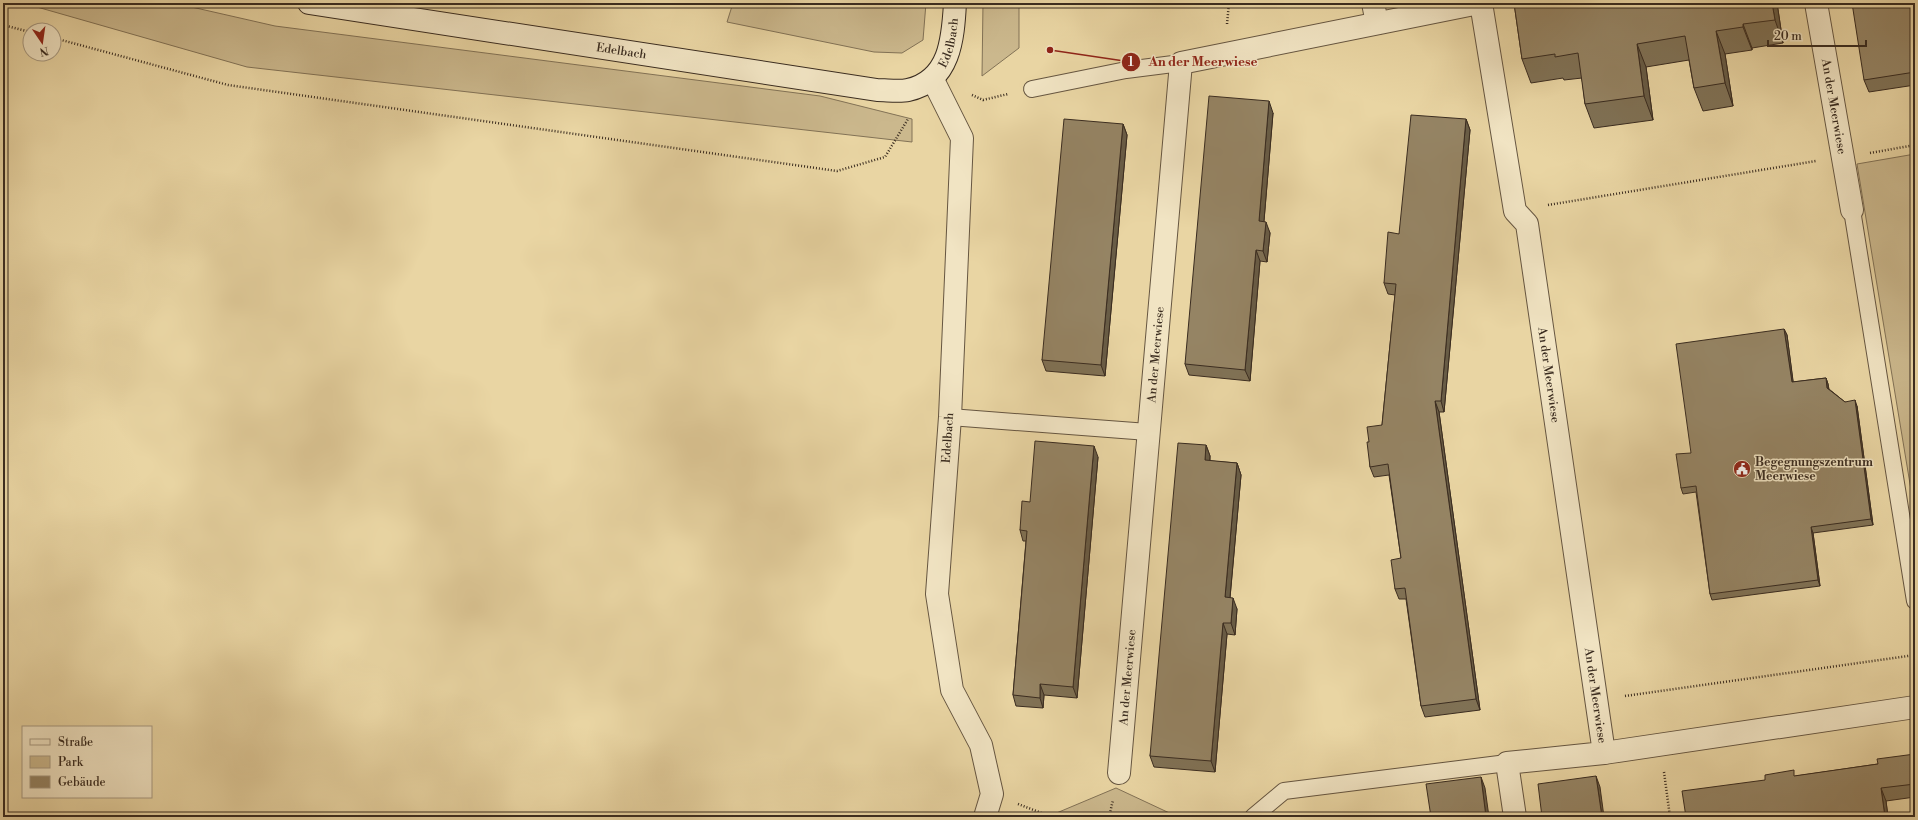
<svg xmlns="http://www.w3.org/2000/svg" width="1918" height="820" viewBox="0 0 1918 820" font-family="'Libre Bodoni',serif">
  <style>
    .green { fill: #cbb88d; stroke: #827256 }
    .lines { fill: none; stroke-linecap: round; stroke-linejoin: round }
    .lane-casing { stroke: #665641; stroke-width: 18 }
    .street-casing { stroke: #665641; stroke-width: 24 }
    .secondary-casing { stroke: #3a2c20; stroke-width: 24 }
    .path { stroke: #3a2c20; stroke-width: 2.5; stroke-dasharray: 1 2; stroke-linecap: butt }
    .lane { stroke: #f1e4c3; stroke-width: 16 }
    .street { stroke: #f1e4c3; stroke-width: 22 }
    .secondary { stroke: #f1e4c3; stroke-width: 22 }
    .wall { fill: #807256; stroke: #3a2c20 }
    .shaded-wall { fill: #685c46; stroke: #3a2c20 }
    .building { fill: #958464; stroke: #3a2c20 }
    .labels { text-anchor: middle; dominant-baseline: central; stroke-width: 3; stroke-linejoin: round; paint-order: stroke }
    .street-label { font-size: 12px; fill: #3a2c20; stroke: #f1e4c3 }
    .poi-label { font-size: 12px; font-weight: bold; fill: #3a2c20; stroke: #f1e4c3; text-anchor: start }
    .leader { fill: none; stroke: #8f2418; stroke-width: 1.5 }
    .callout-dot { fill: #8f2418; stroke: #f1e4c3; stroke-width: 1.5 }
    .mark-label { font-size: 12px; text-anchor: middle; font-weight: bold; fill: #fff }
    .callout-label { font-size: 13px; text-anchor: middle; font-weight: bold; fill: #8f2418; stroke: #f1e4c3; stroke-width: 3; stroke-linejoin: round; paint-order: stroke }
  </style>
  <rect width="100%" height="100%" fill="#e9d5a3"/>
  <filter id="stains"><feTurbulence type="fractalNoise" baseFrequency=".005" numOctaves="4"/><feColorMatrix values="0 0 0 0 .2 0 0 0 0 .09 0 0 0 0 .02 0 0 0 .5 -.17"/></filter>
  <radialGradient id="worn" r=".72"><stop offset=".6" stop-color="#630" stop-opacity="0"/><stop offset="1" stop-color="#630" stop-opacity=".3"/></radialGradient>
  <g class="green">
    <polygon points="23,3 174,3 275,26 820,96 912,119 912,142 247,67"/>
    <polygon points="733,3 926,3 923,40 902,53 874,52 727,22"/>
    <polygon points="983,3 1019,3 1019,48 982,76"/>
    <polygon points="1915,154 1915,514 1857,164"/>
    <polygon points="1116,788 1178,817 1047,817"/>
  </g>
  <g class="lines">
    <defs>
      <g id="lane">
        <polyline points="1032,89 1126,70 1181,63"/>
        <polyline points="1852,210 1915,601"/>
        <polyline points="950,417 1148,432"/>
        <polyline points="1253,817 1284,791 1507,763"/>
      </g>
      <g id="street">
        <polyline points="1373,3 1377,23"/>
        <path id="s1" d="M1481,3L1515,211L1527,224L1604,753L1507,763L1515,817"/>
        <path id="s2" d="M1816,3L1852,210"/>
        <polyline points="933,80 962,138 950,417 937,594 952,690 981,745 992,794 985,817"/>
        <polyline points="1604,753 1915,707"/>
        <path id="s3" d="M1119,773L1181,63L1479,3"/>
      </g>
      <g id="secondary">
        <path id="s4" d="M309,3L877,90C887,90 899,92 908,90C950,81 953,39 955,3"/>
      </g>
    </defs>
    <use href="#lane" class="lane-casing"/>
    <use href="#street" class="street-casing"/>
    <use href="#secondary" class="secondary-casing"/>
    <g class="path">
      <polyline points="1227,24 1229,3"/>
      <polyline points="3,25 30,32"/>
      <polyline points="54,38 228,85 837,171 885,157 908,119"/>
      <polyline points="972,95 983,100 1008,94"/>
      <polyline points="1870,153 1915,145"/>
      <polyline points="1548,205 1816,161"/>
      <polyline points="1625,696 1915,655"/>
      <polyline points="1664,772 1670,817"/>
      <polyline points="1018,804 1052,817"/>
      <polyline points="1109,817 1113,800"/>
    </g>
    <use href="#lane" class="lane"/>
    <use href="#street" class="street"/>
    <use href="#secondary" class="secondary"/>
  </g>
  <g class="wall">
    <polygon points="1514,3 1777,3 1783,43 1752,48 1752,50 1725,54 1733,106 1703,111 1694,88 1689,60 1646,67 1653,120 1594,128 1585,104 1582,78 1564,80 1563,78 1531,83 1522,59"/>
    <polygon points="1915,3 1915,85 1869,92 1864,80"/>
    <polygon points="1273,113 1264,221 1270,233 1267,262 1260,261 1250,381 1189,375 1185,364"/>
    <polygon points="1466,119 1470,130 1444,412 1439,412 1480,710 1425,717 1421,706 1406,599 1399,599 1395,589 1401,558 1389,475 1374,477 1370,467 1369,442 1382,425 1395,295 1388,294 1384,283 1399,234"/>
    <polygon points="1123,124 1127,135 1105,376 1046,371 1042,360"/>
    <polygon points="1784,329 1787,335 1793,382 1826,378 1828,384 1829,389 1845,402 1857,406 1873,525 1813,533 1820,586 1712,600 1710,594 1696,492 1683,494 1681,488 1691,453"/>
    <polygon points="1206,445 1210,456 1210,461 1237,463 1241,475 1230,598 1237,609 1235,635 1227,634 1215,772 1154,767 1150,756"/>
    <polygon points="1098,457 1077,698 1044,695 1043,708 1016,706 1013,695 1026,541 1023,541 1020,530 1030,502"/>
    <polygon points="1915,754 1915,797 1886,801 1888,817 1686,817 1796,776 1878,764"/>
  </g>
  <g class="shaded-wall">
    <polygon points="1772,3 1777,3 1783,43 1775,20"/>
    <polygon points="1743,24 1752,48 1752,50 1743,27"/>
    <polygon points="1716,31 1725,54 1733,106 1725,83"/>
    <polygon points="1637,44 1646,67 1653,120 1644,96"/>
    <polygon points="1269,101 1273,113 1263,232 1259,221"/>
    <polygon points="1466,119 1470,130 1444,412 1441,401"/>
    <polygon points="1123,124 1127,135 1105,376 1101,365"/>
    <polygon points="1266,222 1270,233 1267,262 1263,251"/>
    <polygon points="1256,250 1260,261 1250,381 1245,370"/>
    <polygon points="1784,329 1787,335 1794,388 1792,382"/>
    <polygon points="1826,378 1828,384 1829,394 1827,388"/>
    <polygon points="1855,400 1857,406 1873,525 1871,519"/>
    <polygon points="1435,401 1439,412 1480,710 1476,699"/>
    <polygon points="1206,445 1210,456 1209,471 1205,460"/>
    <polygon points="1094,446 1098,457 1077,698 1073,687"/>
    <polygon points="1237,463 1241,475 1229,608 1225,597"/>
    <polygon points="1811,527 1813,533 1820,586 1818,580"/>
    <polygon points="1233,598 1237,609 1235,635 1231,623"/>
    <polygon points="1223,623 1227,634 1215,772 1211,761"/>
    <polygon points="1040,684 1044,695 1043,708 1040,698"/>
    <polygon points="1596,776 1600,787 1604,817 1602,817"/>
    <polygon points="1481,777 1485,788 1489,817 1486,817"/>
    <polygon points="1881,788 1886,801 1888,817 1885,817"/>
  </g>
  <g class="building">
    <polygon points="1514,3 1772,3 1775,20 1743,24 1743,27 1716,31 1725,83 1694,88 1685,36 1637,44 1644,96 1585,104 1578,53 1555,57 1555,54 1522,59"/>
    <polygon points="1852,3 1915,3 1915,72 1864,80"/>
    <polygon points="1209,96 1269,101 1259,221 1266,222 1263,251 1256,250 1245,370 1185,364"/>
    <polygon points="1411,115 1466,119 1441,401 1435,401 1476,699 1421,706 1405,588 1395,589 1391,560 1401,558 1388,464 1370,467 1367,442 1369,442 1367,427 1382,425 1396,284 1384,283 1388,232 1399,234"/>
    <polygon points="1064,119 1123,124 1101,365 1042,360"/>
    <polygon points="1784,329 1792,382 1826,378 1827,388 1845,402 1855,400 1871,519 1811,527 1818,580 1710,594 1696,486 1681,488 1676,454 1691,453 1676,344"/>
    <polygon points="1035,441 1094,446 1073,687 1040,684 1040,698 1013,695 1027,531 1020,530 1022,501 1030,502"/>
    <polygon points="1178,443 1206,445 1205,460 1237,463 1225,597 1233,598 1231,623 1223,623 1211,761 1150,756"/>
    <polygon points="1915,754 1915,784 1881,788 1885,817 1686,817 1682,791 1765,780 1765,775 1794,770 1794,776 1878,764 1877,759"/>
    <polygon points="1596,776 1602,817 1542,817 1538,784"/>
    <polygon points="1481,777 1486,817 1431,817 1426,784"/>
  </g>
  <defs>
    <symbol id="civic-disc" viewBox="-11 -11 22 22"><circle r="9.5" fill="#8f2418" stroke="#f1e4c3"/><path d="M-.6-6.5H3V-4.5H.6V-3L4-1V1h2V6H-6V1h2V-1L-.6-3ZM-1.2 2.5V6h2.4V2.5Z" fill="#fff"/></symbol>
  </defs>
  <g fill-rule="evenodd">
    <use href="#civic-disc" x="1732" y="459" width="20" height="20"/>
  </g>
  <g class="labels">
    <g class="street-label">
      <text stroke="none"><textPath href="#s4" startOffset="673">Edelbach</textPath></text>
      <text stroke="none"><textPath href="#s4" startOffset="316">Edelbach</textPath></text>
      <text stroke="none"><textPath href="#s2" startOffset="105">An der Meerwiese</textPath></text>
      <text stroke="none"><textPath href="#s3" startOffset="420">An der Meerwiese</textPath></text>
      <text stroke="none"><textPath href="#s1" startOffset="381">An der Meerwiese</textPath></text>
      <text transform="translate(948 438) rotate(-86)">Edelbach</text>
      <text stroke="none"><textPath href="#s3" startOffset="96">An der Meerwiese</textPath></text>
      <text stroke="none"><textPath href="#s1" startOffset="705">An der Meerwiese</textPath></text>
    </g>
    <g class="poi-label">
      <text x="1755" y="462">Begegnungszentrum<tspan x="1755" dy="14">Meerwiese</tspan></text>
    </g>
  </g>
  <path class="leader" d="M1050 50L1131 62"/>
  <g class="callout-dot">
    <circle cx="1050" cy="50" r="4"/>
    <circle cx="1131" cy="62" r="10"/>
  </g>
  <g class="mark-label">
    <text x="1131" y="66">1</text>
  </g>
  <g class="callout-label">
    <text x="1203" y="66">An der Meerwiese</text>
  </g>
  <rect width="1918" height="820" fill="none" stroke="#e9d5a3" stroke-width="16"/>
  <rect x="4" y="4" width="1910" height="812" fill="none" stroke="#3a2c20" stroke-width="2"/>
  <rect x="8" y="8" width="1902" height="804" fill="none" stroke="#3a2c20"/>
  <rect x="22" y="726" width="130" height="72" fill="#f1e4c3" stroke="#a89a82"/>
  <rect x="30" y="739" width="20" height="6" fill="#f1e4c3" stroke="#a89a82"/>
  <text x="58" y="746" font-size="12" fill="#3a2c20">Straße</text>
  <rect x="30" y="756" width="20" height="12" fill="#cbb88d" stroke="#a89a82"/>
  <text x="58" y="766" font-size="12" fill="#3a2c20">Park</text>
  <rect x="30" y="776" width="20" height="12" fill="#958464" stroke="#a89a82"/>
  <text x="58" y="786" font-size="12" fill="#3a2c20">Gebäude</text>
  <g transform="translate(42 42) rotate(167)"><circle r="19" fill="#f1e4c3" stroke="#a89a82"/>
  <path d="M0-3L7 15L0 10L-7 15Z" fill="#8f2418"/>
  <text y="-6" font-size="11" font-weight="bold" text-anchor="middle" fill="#3a2c20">N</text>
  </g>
  <path d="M1768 40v6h98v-6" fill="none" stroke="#3a2c20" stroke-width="2"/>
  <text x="1774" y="40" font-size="12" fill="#3a2c20" stroke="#f1e4c3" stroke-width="3" paint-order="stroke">20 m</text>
  <rect width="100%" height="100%" filter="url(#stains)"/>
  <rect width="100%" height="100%" fill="url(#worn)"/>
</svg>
